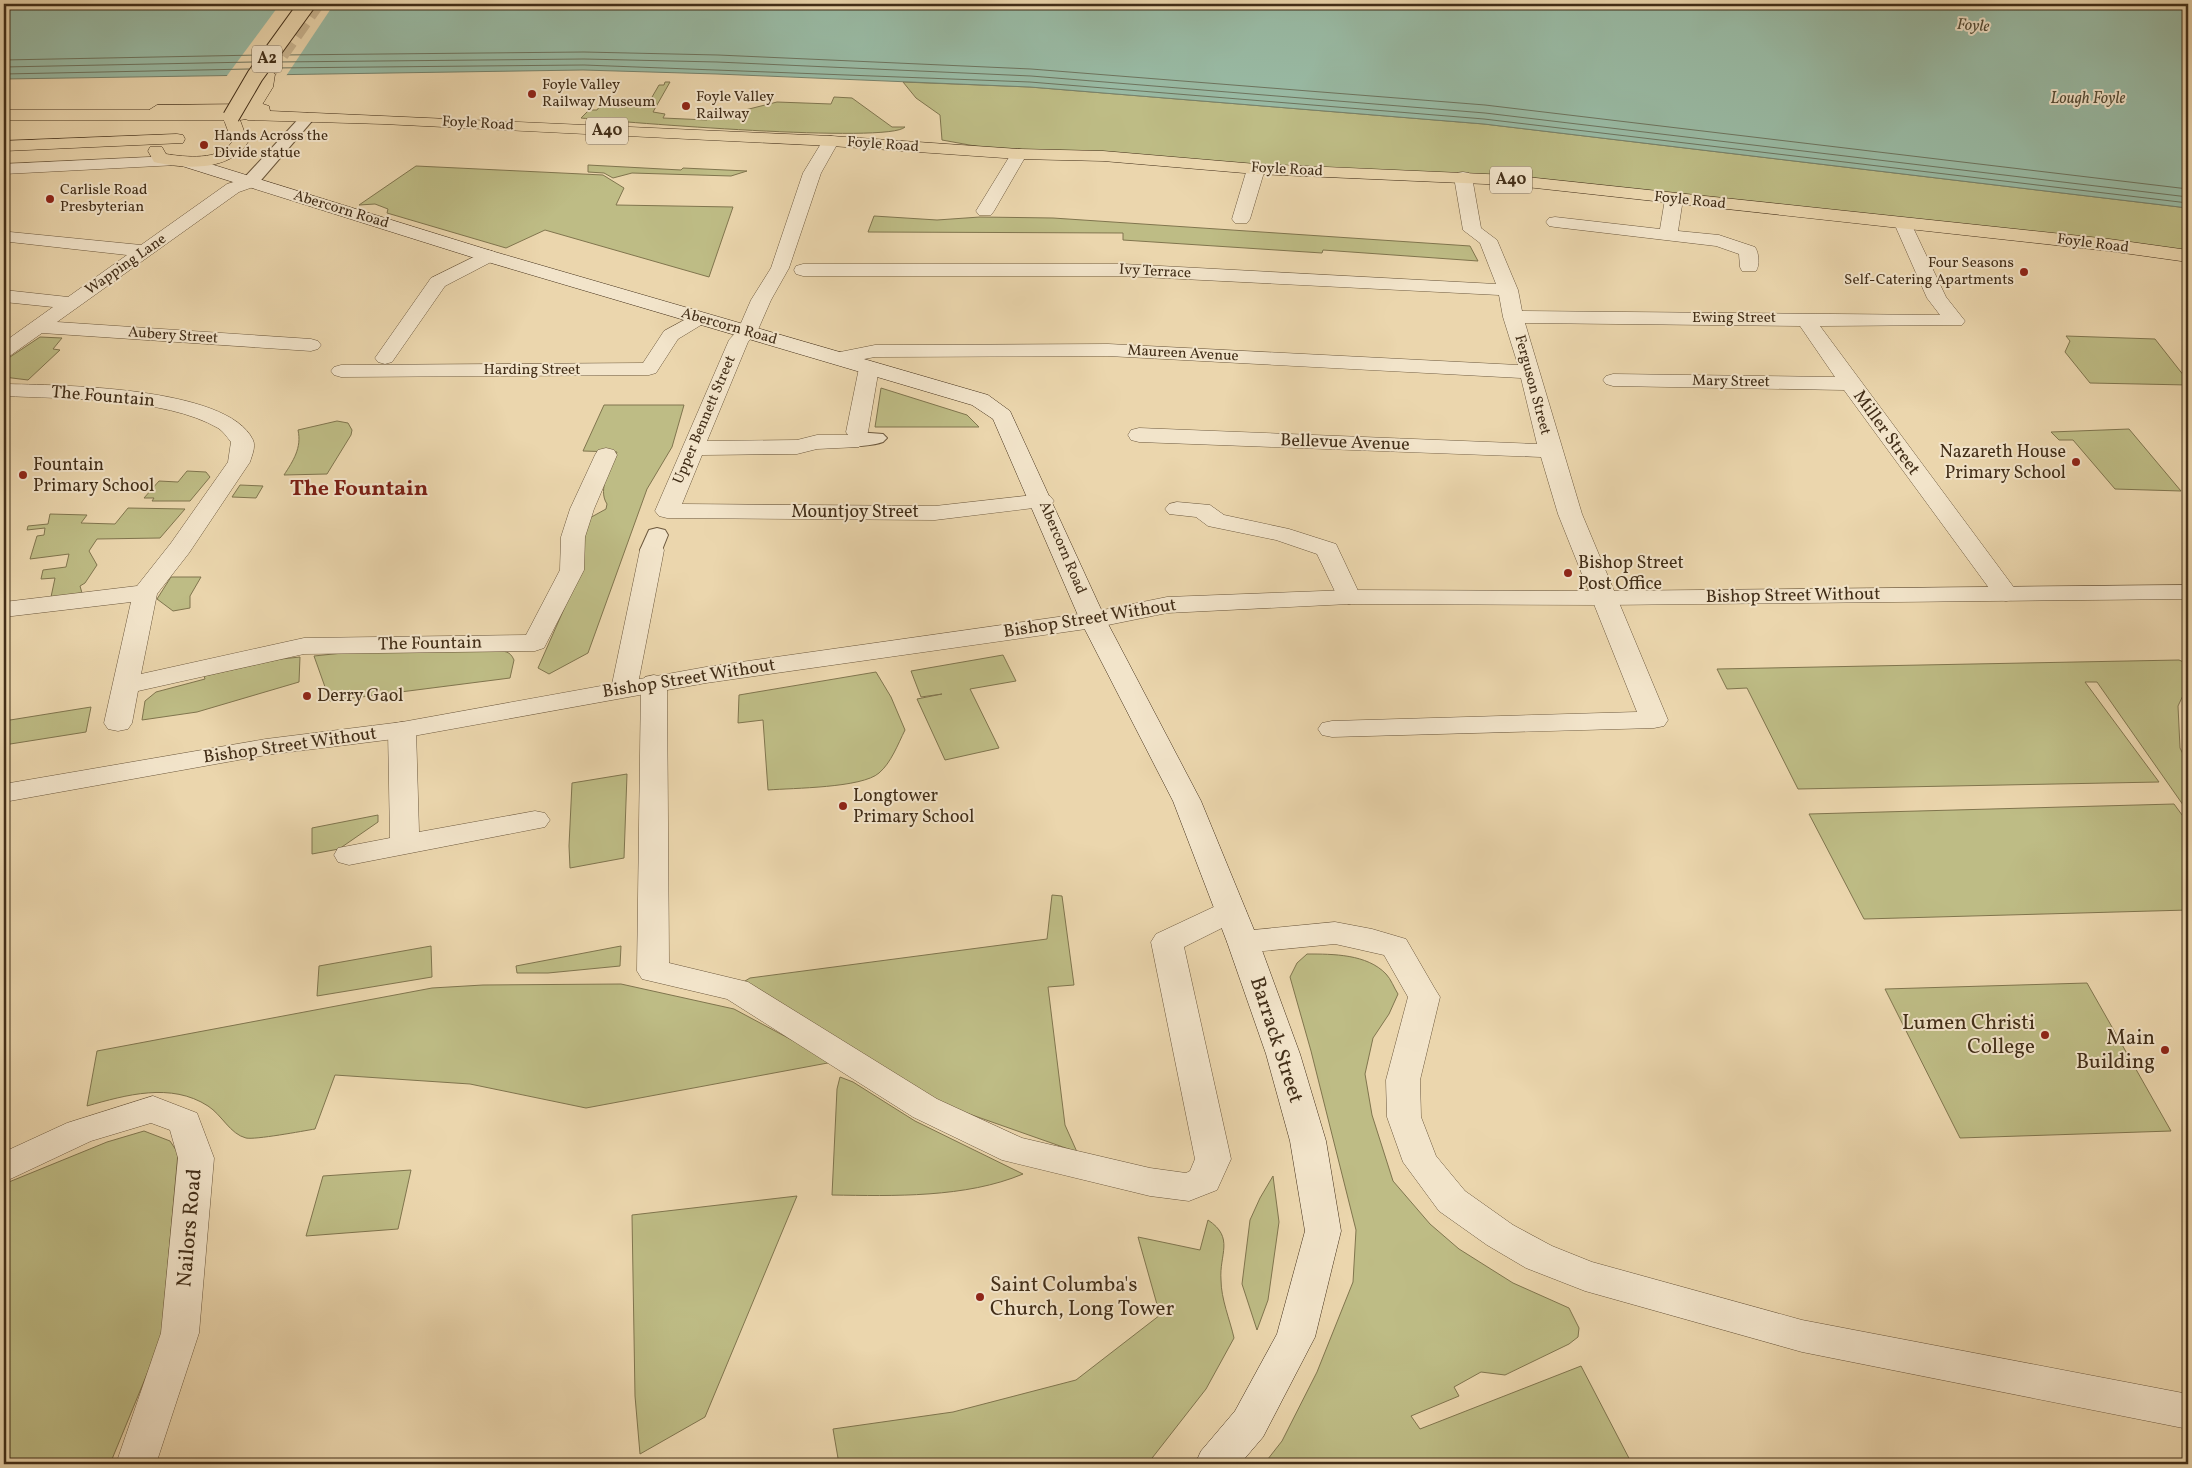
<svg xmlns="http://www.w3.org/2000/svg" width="2192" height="1468" viewBox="0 0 2192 1468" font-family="Vollkorn,serif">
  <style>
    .green { fill: #bebc85; stroke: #80754e }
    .water { fill: #99baa4; stroke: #76826c }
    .pier { fill: #ebd6ad }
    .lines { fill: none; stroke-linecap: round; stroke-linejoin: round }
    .shore { stroke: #6e745e; stroke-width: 1 }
    .trunk-tunnel { stroke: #c9b48f; stroke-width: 16; stroke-dasharray: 16 8; stroke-linecap: butt }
    .pedestrian-casing { stroke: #6c583d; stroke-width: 2 }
    .minor-casing { stroke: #6c583d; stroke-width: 1 }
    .tertiary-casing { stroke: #6c583d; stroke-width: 1 }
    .secondary-casing { stroke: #422e18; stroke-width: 1 }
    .primary-casing { stroke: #422e18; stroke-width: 1 }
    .trunk-casing { stroke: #422e18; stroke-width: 1 }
    .pedestrian { fill: #f2e4ca; fill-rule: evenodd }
    .minor { fill: #f2e4ca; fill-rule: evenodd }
    .tertiary { fill: #f2e4ca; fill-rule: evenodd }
    .secondary { fill: #f2e4ca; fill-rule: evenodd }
    .primary { fill: #ebd6ad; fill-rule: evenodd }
    .trunk { fill: #ebd6ad; fill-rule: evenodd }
    .trunk-bridge-casing { stroke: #422e18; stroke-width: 18; stroke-linecap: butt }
    .trunk-bridge { stroke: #ebd6ad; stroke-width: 16 }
    .poi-dot { fill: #8f2418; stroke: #f2e4ca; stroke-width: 2 }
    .labels { text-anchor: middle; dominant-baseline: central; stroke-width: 4; stroke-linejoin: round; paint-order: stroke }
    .far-poi-label { font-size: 15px; fill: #422e18; stroke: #f2e4ca; text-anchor: start }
    .far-street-label { font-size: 15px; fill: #422e18; stroke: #f2e4ca }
    .far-water-label { font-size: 16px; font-style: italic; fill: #534a34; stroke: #f2e4ca }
    .shield { fill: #f2e4ca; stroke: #77654d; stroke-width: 1 }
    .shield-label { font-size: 16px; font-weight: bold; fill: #422e18 }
    .street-label { font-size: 18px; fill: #422e18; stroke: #f2e4ca }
    .poi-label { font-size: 18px; fill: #422e18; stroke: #f2e4ca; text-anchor: start }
    .near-poi-label { font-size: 21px; fill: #422e18; stroke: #f2e4ca; text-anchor: end }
    .near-street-label { font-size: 21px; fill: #422e18; stroke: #f2e4ca }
    .district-label { font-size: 22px; font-weight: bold; fill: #7a1f14; stroke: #f2e4ca }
  </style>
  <rect width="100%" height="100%" fill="#ebd6ad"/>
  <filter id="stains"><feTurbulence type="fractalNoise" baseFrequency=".004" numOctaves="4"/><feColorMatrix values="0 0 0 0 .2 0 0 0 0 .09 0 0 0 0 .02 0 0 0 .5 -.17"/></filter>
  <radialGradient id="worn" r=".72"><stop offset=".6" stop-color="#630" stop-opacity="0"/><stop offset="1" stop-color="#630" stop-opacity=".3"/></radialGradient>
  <g class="green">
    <path d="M665,82H670L653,112L665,114L663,118L707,120L711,114H729L777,102L831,104L834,97L852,98L892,127H905C889,144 622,122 581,118L589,110H597L602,103L648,104L659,85H664Z"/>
    <polygon points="903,82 1030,87 1484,124 2188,208 2188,256 2109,245 1508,180 1019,154 942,140 940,115 916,98"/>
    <polygon points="588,165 681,170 683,168 747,171 731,176 632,173 613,178 604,173 588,172"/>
    <polygon points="416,166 603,175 624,188 616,205 733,207 709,277 545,230 506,248 387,213 388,209 375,204 359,205"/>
    <polygon points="874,216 937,220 980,217 1053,218 1470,246 1478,261 1323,250 1322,253 1123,240 1123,233 868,232"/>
    <polygon points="2066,336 2155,339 2188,381 2188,385 2090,383 2065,352 2070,341"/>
    <polygon points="40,337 62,338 53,349 60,350 28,380 4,377 4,361"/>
    <polygon points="881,388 967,415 979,427 875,427"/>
    <path d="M604,405H684L672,447L647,489L588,653L549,674L538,668L582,568L586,520L606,509L607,504C597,489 611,467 617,452L583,451Z"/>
    <path d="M337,421L348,423L352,430L351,435L327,474L284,475C293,461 302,448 298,430Z"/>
    <polygon points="2129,429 2181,491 2115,489 2073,440 2059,440 2051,432"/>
    <polygon points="187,471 206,472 210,477 190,501 152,501 154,498 144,498 159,481 178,482"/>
    <polygon points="240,485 263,486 256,498 232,497"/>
    <polygon points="128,508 185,509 160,538 97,539 89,551 97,565 85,583 80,586 82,593 51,597 55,578 41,579 43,570 66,567 69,554 30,559 37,536 44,535 45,528 27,530 28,526 48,524 50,514 87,515 81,523 115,524"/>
    <polygon points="171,577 201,577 190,596 190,608 173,611 157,599"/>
    <path d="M496,651C505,651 510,651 514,660L510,678L330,701L314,656L352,652Z"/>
    <polygon points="1003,655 1016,681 970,689 999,748 945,760 917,699 942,694 921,697 911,671"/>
    <polygon points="300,657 299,682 197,712 142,720 145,701 156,692 205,679 204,676 281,659"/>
    <polygon points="2179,660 2188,664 2188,685 2178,706 2180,748 2188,764 2188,812 2097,682 2085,682 2159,782 1798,789 1747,688 1727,689 1717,669"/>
    <path d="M876,672L891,697L905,730C898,744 891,763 879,773C862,788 793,788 768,790L763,720L738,723L739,695Z"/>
    <polygon points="91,707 86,732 4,745 4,721"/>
    <polygon points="627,774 624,858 570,868 569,846 572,783"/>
    <polygon points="2174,804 2188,823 2188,910 1864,919 1809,814"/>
    <polygon points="378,815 378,822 339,849 312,854 312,828"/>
    <polygon points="1052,895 1062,896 1074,985 1048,987 1065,1125 1077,1152 938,1103 740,984 750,978 1047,939"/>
    <polygon points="431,946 432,977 317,996 319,966"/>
    <polygon points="621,946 620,966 548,973 517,973 516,966"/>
    <path d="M1307,954C1333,954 1367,954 1386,974C1391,979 1394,988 1398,994L1389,1014L1373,1038L1365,1074L1372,1115L1393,1181L1430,1224L1459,1249L1513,1283L1569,1308L1579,1328L1578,1337L1569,1344L1505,1375L1481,1372L1454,1387L1459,1396L1411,1416L1420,1429L1581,1366L1632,1464H1264L1282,1441L1317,1372L1353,1282L1356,1230L1311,1051L1290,977L1297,963Z"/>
    <polygon points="2087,983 2171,1131 1960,1138 1885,989"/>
    <path d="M621,984L734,1009L833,1062L586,1108L470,1084L335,1075L315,1129C303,1131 255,1140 246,1138C230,1134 222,1115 208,1106C171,1082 126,1095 87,1106L97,1051L432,988L483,985Z"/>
    <path d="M840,1077L853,1082L915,1121L1023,1174C966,1198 893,1196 832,1195L837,1089Z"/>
    <polygon points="144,1131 170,1141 178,1153 161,1340 110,1464 4,1464 4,1184 107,1142"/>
    <polygon points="411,1170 398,1229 306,1236 323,1176"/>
    <polygon points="1273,1176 1279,1222 1268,1300 1257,1330 1242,1284 1250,1220 1260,1198"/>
    <polygon points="797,1196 705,1417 640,1454 635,1396 632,1215"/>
    <path d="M1208,1220C1235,1238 1219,1254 1221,1280C1221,1299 1230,1320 1234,1338L1206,1389L1149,1462L1144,1464H839L833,1429L953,1412L1076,1380L1160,1315L1138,1237L1200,1250Z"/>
  </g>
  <polygon class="water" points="4,4 2188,4 2188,208 1484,124 1030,87 717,74 583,70 4,79"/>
  <polygon class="pier" points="280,4 334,4 286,76 226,77"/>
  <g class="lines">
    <g class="shore">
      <polyline points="282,55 584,52 718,55 1031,69 1485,105 2188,189"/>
      <polyline points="4,60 259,55"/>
      <polyline points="277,62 584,59 717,62 1031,76 1485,113 2188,197"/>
      <polyline points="4,67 253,62"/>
      <polyline points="272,68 584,65 1030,82 1484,119 2188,203"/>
      <polyline points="4,74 249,69"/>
    </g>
    <polyline class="trunk-tunnel" points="267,74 316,4"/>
    <defs>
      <g id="pedestrian">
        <polygon points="307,113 315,118 312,121 256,186 244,186 242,182 244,178 302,115"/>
        <path d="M856,432L883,434L887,438L883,442C875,445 851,448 844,446L840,442L849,434Z"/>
        <polygon points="657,528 665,530 668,535 660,555 652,557 644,555 640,550 649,530"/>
      </g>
      <g id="minor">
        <polygon points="831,136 837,137 839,141 821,173 789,268 771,300 757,332 748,342 707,441 797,440 817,435 848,435 846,432 859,368 862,364 869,362 876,364 879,368 868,432 865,437 859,438 862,442 859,447 817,449 797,454 702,455 682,504 935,506 1042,494 1050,496 1054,501 1050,506 935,520 667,518 659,516 655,511 729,340 738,330 751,300 771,268 803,173 825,137"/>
        <polygon points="1019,149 1025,150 1027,154 994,211 991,215 979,215 976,211 1011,154 1013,150"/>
        <polygon points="1256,164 1262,165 1265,169 1250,219 1247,223 1235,223 1232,219 1247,169 1250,165"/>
        <polygon points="1463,172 1469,173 1472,177 1481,228 1497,240 1518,290 1522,311 1940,315 1927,298 1894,223 1897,219 1909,219 1946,297 1965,321 1962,325 1820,326 2015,589 2018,594 2015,599 2006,601 1997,599 1844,390 1613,386 1606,384 1603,380 1606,376 1613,374 1835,377 1800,326 1525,323 1582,514 1668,720 1664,726 1654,728 1332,737 1322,735 1318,729 1322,723 1332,721 1637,712 1558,514 1541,457 1139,442 1131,440 1128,435 1131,430 1139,428 1537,444 1521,378 1108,356 875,357 837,364 830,362 827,358 830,354 875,345 1108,344 1518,365 1503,317 1499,295 1123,276 803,276 796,274 794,270 796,266 803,264 1123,264 1496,284 1480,243 1463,230 1454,177 1457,173"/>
        <polygon points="250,177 256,178 259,182 256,186 239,192 57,322 311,339 318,341 321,345 318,349 311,351 42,333 11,355 4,357 4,342 53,307 4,302 4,290 68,297 127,255 10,242 4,241 4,233 10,232 141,245 227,184"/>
        <path d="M1674,194L1680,195L1683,199L1678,231L1719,235L1755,247C1759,253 1760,265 1756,271H1742L1740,267L1739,254L1716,246L1555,227L1549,226L1546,222L1549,218L1555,217L1660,229L1665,199L1668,195Z"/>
        <polygon points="488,250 495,252 497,256 495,260 445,286 392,362 385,364 378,362 375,358 431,278"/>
        <polygon points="699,312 706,314 709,318 706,322 678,339 656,373 649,375 341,377 334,375 331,371 334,367 341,365 643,363 664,331"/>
        <path d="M4,384C57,385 228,386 253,440C256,447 252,455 250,462L189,553L157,594L141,674L304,638L526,635L560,570L561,537L570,509L595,455L598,450L606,448L614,450L617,455L594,509L585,537L584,570L544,648L535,651L304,654L138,691L132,723L128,729L118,731L108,729L104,723L131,602L4,617V602L137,586L171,543L228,462L231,442C227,437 223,431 218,428C164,397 66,399 4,396Z"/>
        <polygon points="1177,502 1210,505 1224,515 1289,529 1336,544 1361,597 1358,602 1349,604 1340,602 1317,554 1276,540 1208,526 1196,517 1169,514 1165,509 1169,504"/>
        <polygon points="652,543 661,545 664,550 637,689 633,695 624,697 615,695 611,689 640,550 643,545"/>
        <polygon points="654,675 663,677 667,683 669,963 748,982 937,1099 1022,1138 1150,1168 1186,1173 1190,1171 1195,1159 1151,942 1156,934 1220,904 1231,901 1242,904 1246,911 1242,918 1184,947 1231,1159 1217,1190 1189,1201 1150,1196 1002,1160 913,1117 727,999 642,979 637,971 641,683 645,677"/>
        <polygon points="402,722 412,724 416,730 419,832 535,811 545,813 550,820 545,827 349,865 338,862 334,855 338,848 390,838 388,730 392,724"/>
        <polygon points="1335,922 1372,929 1406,939 1435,989 1440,997 1420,1080 1421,1117 1436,1156 1465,1191 1513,1225 1552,1246 1592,1262 1802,1320 2188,1394 2188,1429 1802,1352 1585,1291 1526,1268 1487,1245 1439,1211 1403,1162 1387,1117 1386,1080 1408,997 1384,955 1335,944 1243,953 1232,950 1227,942 1232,934 1243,931"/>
        <polygon points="153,1096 197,1113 214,1158 199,1333 156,1464 116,1464 161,1333 178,1158 170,1130 151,1123 91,1141 4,1182 4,1152 67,1123"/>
      </g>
      <g id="tertiary">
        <polygon points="171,156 177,157 179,161 177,165 4,174 4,164"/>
        <polygon points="2188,585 2188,599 1603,605 1349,604 1167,613 1093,628 706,683 402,738 266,755 4,802 4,784 266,739 402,722 706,667 1093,612 1167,597 1349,590 1603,591"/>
      </g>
      <polygon id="secondary" points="188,157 495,252 988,395 1010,411 1106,620 1201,801 1259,942 1300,1054 1326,1141 1341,1231 1315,1337 1263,1437 1240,1464 1195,1464 1201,1451 1235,1411 1277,1334 1305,1231 1290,1141 1266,1054 1227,942 1173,801 1080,620 993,419 972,405 481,260 182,166 180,162 182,158"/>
      <polygon id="primary" points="263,104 269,106 270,111 831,136 1019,149 1103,151 1256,164 1508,175 2109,239 2188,250 2188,262 2109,251 1508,185 1256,174 1103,161 1019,159 831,146 383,124 248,120 242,118 241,114 157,115 149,110 157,105"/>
      <g id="trunk">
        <path d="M267,69L275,74L273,87L254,118L240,120L248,142C230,172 184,169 154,162L148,151L150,147H162L166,154C185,157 220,161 232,142L224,120H4V110H243L257,87L259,74Z"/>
        <polygon points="177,134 183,135 185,139 183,143 4,151 4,141"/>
      </g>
    </defs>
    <use href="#pedestrian" class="pedestrian-casing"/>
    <use href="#minor" class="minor-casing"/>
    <use href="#tertiary" class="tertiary-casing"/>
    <use href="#secondary" class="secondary-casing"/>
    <use href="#primary" class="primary-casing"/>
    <use href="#trunk" class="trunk-casing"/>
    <use href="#pedestrian" class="pedestrian"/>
    <use href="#minor" class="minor"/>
    <use href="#tertiary" class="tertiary"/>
    <use href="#secondary" class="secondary"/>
    <use href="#primary" class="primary"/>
    <use href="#trunk" class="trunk"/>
    <defs>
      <polyline id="trunk-bridge" points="231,117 255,76 307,4"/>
    </defs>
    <use href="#trunk-bridge" class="trunk-bridge-casing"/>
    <use href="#trunk-bridge" class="trunk-bridge"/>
  </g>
  <g class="poi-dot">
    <circle cx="532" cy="94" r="5"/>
    <circle cx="686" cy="106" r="5"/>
    <circle cx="204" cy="145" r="5"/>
    <circle cx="50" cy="199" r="5"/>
    <circle cx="2024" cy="272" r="5"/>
    <circle cx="2076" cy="462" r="5"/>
    <circle cx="23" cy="475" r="5"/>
    <circle cx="1568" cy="573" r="5"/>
    <circle cx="307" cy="696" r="5"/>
    <circle cx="843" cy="806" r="5"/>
    <circle cx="2045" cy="1035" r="5"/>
    <circle cx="2165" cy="1050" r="5"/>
    <circle cx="980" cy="1297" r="5"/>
  </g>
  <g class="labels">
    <g class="far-poi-label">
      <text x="542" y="85">Foyle Valley<tspan x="542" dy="17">Railway Museum</tspan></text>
      <text x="696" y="97">Foyle Valley<tspan x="696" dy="17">Railway</tspan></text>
      <text x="214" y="136">Hands Across the<tspan x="214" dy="17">Divide statue</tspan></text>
      <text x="60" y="190">Carlisle Road<tspan x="60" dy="17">Presbyterian</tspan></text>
      <text x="2014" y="263" text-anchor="end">Four Seasons<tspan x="2014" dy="17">Self-Catering Apartments</tspan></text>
    </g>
    <g class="far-street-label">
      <text transform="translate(478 124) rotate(3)">Foyle Road</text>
      <text transform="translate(883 145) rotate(4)">Foyle Road</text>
      <text transform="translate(1287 170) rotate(3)">Foyle Road</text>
      <text transform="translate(1690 201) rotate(6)">Foyle Road</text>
      <text transform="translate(341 210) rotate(17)">Abercorn Road</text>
      <text transform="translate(2093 244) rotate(7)">Foyle Road</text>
      <text transform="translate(126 265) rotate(-35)">Wapping Lane</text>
      <text transform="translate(1155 272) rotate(3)">Ivy Terrace</text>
      <text x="1734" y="318">Ewing Street</text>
      <text transform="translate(729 327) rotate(16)">Abercorn Road</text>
      <text transform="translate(173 336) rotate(4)">Aubery Street</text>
      <text transform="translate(1183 354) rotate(3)">Maureen Avenue</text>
      <text x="532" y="370">Harding Street</text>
      <text transform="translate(1731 382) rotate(1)">Mary Street</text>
      <text transform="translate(1532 385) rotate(75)">Ferguson Street</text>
      <text transform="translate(705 420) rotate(-67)">Upper Bennett Street</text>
      <text transform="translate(1062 548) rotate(67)">Abercorn Road</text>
    </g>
    <g class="far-water-label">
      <text transform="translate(1973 26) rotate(4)">Foyle</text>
      <text x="2088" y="99">Lough Foyle</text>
    </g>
    <g class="shield">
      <rect x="252" y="45.5" width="30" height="27" rx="4"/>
      <rect x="586" y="117.5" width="42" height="27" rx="4"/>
      <rect x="1490" y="166.5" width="42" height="27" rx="4"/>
    </g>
    <g class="shield-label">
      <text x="267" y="59">A2</text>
      <text x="607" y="131">A40</text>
      <text x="1511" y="180">A40</text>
    </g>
    <g class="street-label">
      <text transform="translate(103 397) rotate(5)">The Fountain</text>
      <text transform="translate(1886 433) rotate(54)">Miller Street</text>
      <text transform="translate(1345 443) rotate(2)">Bellevue Avenue</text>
      <text x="855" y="512">Mountjoy Street</text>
      <text transform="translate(1793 596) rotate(-1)">Bishop Street Without</text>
      <text transform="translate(1090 619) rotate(-9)">Bishop Street Without</text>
      <text transform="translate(430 644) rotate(-1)">The Fountain</text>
      <text transform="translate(689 679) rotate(-9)">Bishop Street Without</text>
      <text transform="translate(290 746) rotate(-8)">Bishop Street Without</text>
    </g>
    <g class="poi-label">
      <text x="2066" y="452" text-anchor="end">Nazareth House<tspan x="2066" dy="21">Primary School</tspan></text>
      <text x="33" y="465">Fountain<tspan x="33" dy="21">Primary School</tspan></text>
      <text x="1578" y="563">Bishop Street<tspan x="1578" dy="21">Post Office</tspan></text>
      <text x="317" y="696">Derry Gaol</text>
      <text x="853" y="796">Longtower<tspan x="853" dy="21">Primary School</tspan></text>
    </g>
    <g class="near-poi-label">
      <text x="2035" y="1023">Lumen Christi<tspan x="2035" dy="24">College</tspan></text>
      <text x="2155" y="1038">Main<tspan x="2155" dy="24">Building</tspan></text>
      <text x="990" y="1285" text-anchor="start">Saint Columba's<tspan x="990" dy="24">Church, Long Tower</tspan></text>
    </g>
    <g class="near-street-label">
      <text transform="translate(1276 1040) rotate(72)">Barrack Street</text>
      <text transform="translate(190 1228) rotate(-85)">Nailors Road</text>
    </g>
    <g class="district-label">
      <text x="359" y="489">The Fountain</text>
    </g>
  </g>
  <rect width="2192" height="1468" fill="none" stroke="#ebd6ad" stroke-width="20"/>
  <rect x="5" y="5" width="2182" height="1458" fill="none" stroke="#422e18" stroke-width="2.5"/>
  <rect x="10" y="10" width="2172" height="1448" fill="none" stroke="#422e18"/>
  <rect width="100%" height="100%" filter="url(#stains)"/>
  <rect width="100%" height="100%" fill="url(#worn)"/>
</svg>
